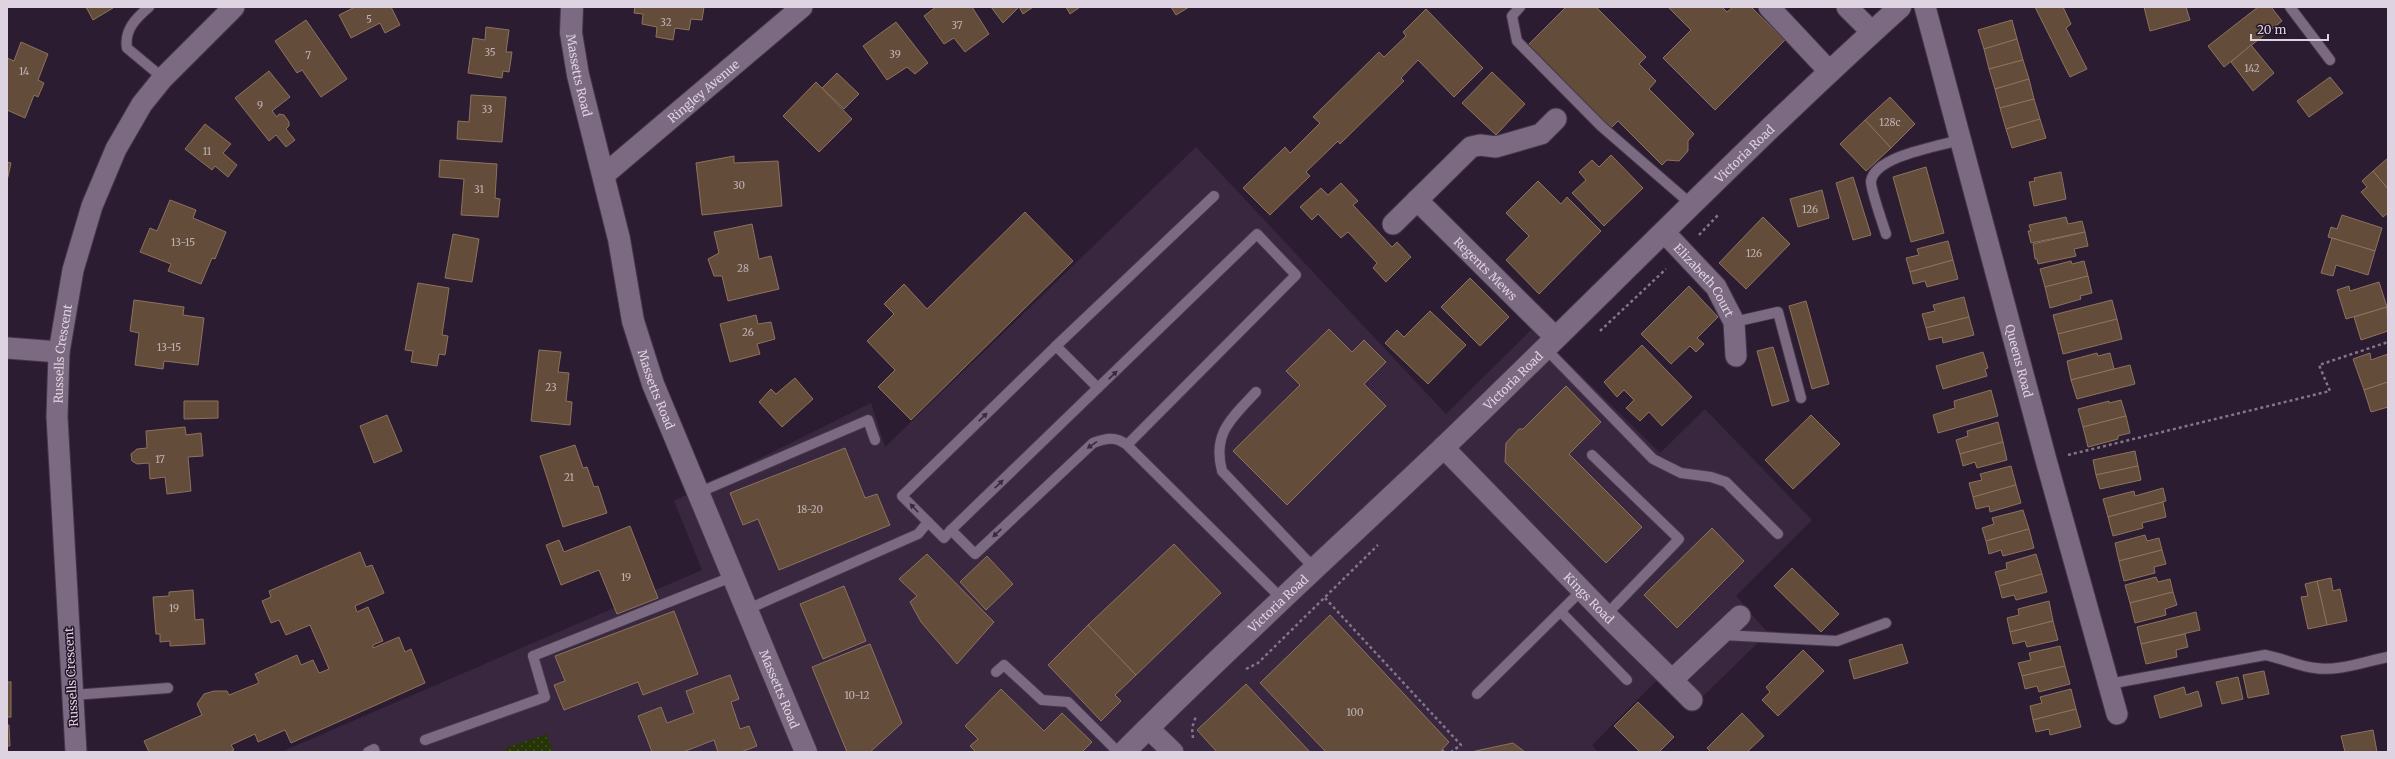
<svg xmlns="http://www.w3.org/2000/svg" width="2395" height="759" viewBox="0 0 2395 759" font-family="Merriweather,serif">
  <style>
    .built { fill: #39263f }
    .grass { fill: url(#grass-dots) }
    .building { fill: #644c3a; stroke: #8c735f }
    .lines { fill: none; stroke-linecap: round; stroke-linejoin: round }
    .service-casing { stroke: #443748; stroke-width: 12 }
    .minor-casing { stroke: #443748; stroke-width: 23 }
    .tertiary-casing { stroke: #443748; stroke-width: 24 }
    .path { stroke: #847688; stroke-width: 2.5; stroke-dasharray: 3 3; stroke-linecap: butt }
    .service { stroke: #7c6a82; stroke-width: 10 }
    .minor { stroke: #7c6a82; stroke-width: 21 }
    .tertiary { stroke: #7c6a82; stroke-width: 22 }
    .oneway { fill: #38293d }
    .labels { text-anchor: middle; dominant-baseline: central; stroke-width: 3; stroke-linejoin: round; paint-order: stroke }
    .number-label { font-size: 10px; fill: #c0b1b7 }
    .street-label { font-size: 12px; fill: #ded3e1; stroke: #221326 }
  </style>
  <defs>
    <pattern id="grass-dots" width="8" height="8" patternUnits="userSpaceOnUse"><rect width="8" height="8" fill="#253505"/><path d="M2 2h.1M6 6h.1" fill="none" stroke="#445129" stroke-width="1.8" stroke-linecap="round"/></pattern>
  </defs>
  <rect width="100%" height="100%" fill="#2c1c31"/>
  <polygon class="built" points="1196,147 1446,414 1533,328 1660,453 1705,409 1812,520 1736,596 1768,633 1693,706 1662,675 1592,745 1598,752 281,752 702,570 674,501 871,403 885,447"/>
  <polygon class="grass" points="547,734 553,752 506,752 505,748"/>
  <g class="building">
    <polygon points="86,7 112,7 113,8 93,20"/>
    <polygon points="355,7 391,7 400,25 385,33 380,23 351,38 339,15"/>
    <polygon points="635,7 704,7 702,20 691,19 689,30 675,28 673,40 656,37 657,27 642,24 643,14 634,13"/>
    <polygon points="936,7 972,7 989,34 965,52 954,38 944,44 924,16"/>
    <polygon points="991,7 1033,7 1023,14 1019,7 1003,23"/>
    <polygon points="1066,7 1080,7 1070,14"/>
    <polygon points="1171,7 1189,7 1176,15"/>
    <polygon points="1566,7 1596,7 1646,57 1639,64 1656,81 1649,89 1694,134 1688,141 1688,151 1679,161 1667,160 1662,165 1618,121 1611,128 1528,45"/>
    <polygon points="1668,7 1722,7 1727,12 1733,7 1751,7 1785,40 1715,110 1663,58 1691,30"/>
    <polygon points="2035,7 2063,7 2071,24 2066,28 2087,69 2070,77"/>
    <polygon points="2144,7 2186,7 2190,20 2150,31"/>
    <polygon points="2258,7 2271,7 2282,21 2224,67 2208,46"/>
    <polygon points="1426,9 1483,68 1454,97 1418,60 1401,78 1404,81 1340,144 1338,141 1306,172 1310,176 1270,215 1243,188 1285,147 1290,153 1320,123 1313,117 1379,52 1384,57 1406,36 1403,32"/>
    <polygon points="306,20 347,79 321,97 302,70 297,73 275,41"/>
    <polygon points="2012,20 2017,39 1984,49 1978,30"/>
    <polygon points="896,22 928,63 915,74 907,67 887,80 863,46"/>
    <polygon points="486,27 509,30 506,52 512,52 509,72 503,71 502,78 468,73 473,38 485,40"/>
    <polygon points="2017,39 2023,60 1989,69 1984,49"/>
    <polygon points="21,42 48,54 38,80 44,83 38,97 34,95 25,118 7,110 7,58 14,61"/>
    <polygon points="2251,45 2274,73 2253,91 2231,62"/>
    <polygon points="2023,60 2029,79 1995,89 1989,69"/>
    <polygon points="269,71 290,97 272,111 277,117 279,114 284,115 289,122 289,126 286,129 295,140 286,147 276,135 269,141 235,98"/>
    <polygon points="1492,72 1525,104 1496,135 1462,103"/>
    <polygon points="837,73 859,94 844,109 822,88"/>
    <polygon points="2330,77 2343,93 2309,117 2297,101"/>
    <polygon points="2029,79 2034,99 2000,108 1995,89"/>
    <polygon points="816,82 852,119 819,152 783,116"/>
    <polygon points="471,95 506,97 502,142 457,139 458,121 469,122"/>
    <polygon points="1890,97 1915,124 1891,148 1865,120"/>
    <polygon points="2034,99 2040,119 2006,129 2000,108"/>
    <polygon points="2040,119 2046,138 2012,148 2006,129"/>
    <polygon points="1865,120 1891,148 1866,171 1840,144"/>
    <polygon points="205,124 231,144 223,153 237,165 228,177 215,166 212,170 185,149"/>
    <polygon points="1611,155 1643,188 1604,226 1572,193 1586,180 1579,172 1592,160 1599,167"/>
    <polygon points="734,156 734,163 778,161 782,206 702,215 696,163"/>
    <polygon points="2388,158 2388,189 2373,171"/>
    <polygon points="440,160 497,164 495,198 500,199 498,217 461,215 464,179 439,177"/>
    <polygon points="7,162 11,163 7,181"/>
    <polygon points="1926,167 1944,233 1911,242 1893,177"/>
    <polygon points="2373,171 2388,189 2388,213 2383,217 2361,192 2367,187 2362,181"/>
    <polygon points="2061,172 2066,199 2034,206 2029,182 2035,181 2034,178"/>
    <polygon points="1853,177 1871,235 1853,240 1836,183"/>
    <polygon points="1538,181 1561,204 1567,197 1601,231 1539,294 1506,260 1529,236 1506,213"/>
    <polygon points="1341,183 1358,201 1353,205 1392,247 1397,242 1411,257 1386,282 1373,268 1377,263 1348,232 1341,238 1318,214 1312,220 1300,207 1321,188 1328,195"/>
    <polygon points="1822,190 1829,218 1798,227 1790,199"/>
    <polygon points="170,200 196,210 193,218 226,232 215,259 212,258 201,284 168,271 171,264 140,252 150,228 157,231"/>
    <polygon points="1025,212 1073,261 911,420 878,387 895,370 867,341 894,314 884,304 904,284 927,309"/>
    <polygon points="2342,215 2382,228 2375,251 2328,237 2331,227 2337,229"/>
    <polygon points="1763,217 1790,244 1746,289 1719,263"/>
    <polygon points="2066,217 2068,224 2082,221 2085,232 2031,243 2028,231 2031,231 2029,225"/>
    <polygon points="752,224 759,259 771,256 779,289 728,301 722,276 714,276 708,259 719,253 714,232"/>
    <polygon points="2085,232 2088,246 2074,249 2076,256 2038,264 2037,259 2035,259 2033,244"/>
    <polygon points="453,234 479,239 472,282 445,278"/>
    <polygon points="2332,238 2375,251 2368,275 2336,265 2333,276 2321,273"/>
    <polygon points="1948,241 1953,260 1910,272 1906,258 1919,255 1917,249"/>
    <polygon points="1953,260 1958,279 1927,287 1925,281 1913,284 1910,272"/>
    <polygon points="2071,261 2072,264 2084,261 2088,276 2045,287 2040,269"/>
    <polygon points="2088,276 2092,293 2080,296 2081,299 2050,308 2045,287"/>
    <polygon points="1470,278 1509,317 1480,346 1441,307"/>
    <polygon points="2379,282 2387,307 2346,319 2337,290 2349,286 2350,291"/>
    <polygon points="418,283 449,288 442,335 448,336 445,355 439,354 437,366 411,362 413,351 405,350"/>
    <polygon points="1689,286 1718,317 1697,338 1704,344 1696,352 1690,346 1671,364 1641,334"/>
    <polygon points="1964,297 1969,317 1926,328 1922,314 1935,311 1933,305"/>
    <polygon points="134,300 184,307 183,315 204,318 198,365 164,361 163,369 135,365 139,333 130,331"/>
    <polygon points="2112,300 2117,319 2058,334 2053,315"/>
    <polygon points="1806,301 1829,384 1812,389 1789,306"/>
    <polygon points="2387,307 2388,331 2361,340 2354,317"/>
    <polygon points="1430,311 1466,345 1428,384 1385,343 1397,330 1404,337"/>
    <polygon points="756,315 758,324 771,322 775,339 757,344 760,354 730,362 720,324"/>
    <polygon points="1969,317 1974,335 1943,343 1942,337 1929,340 1926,328"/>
    <polygon points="2117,319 2122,339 2063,354 2058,334"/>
    <polygon points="1329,329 1352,352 1364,340 1386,362 1364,384 1386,406 1287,505 1233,451 1300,385 1286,371"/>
    <polygon points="1642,345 1692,397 1662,426 1649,412 1640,421 1626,408 1634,400 1624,390 1617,397 1604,382"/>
    <polygon points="1773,347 1789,401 1772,406 1757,351"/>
    <polygon points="539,350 561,352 558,372 569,373 566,401 572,402 570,425 531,421"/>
    <polygon points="1983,352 1988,368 1985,369 1987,376 1943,389 1936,366"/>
    <polygon points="2097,353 2098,356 2110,353 2114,369 2071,380 2067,361"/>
    <polygon points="2370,353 2371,360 2388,354 2388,382 2364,390 2353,359"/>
    <polygon points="2130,365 2135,384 2077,399 2071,380"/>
    <polygon points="795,378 813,399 782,427 759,402 771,389 776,394"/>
    <polygon points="2388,382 2388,407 2371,412 2364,390"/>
    <polygon points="1566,386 1601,422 1569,454 1642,527 1606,563 1505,462 1506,443 1519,429 1523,429"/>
    <polygon points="1991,390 1998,416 1938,433 1933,415 1955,408 1954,401"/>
    <polygon points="2121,400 2126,416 2083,427 2078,409 2109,401 2109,403"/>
    <polygon points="184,401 218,401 218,418 184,419"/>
    <polygon points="387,415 402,451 374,463 360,426"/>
    <polygon points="1811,415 1840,444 1793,489 1765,460"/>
    <polygon points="2126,416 2130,433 2118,436 2118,439 2088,447 2083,427"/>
    <polygon points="1998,422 2003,442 1960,454 1956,440 1968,436 1967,431"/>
    <polygon points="185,427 186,435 201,433 203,456 188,457 191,491 167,494 165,477 150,479 149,463 137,464 132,461 131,454 137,449 147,448 146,431"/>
    <polygon points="2003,442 2007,460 1977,468 1975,462 1963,466 1960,454"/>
    <polygon points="575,445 583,468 587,467 594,487 598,486 607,513 563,527 540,456"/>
    <polygon points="845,448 865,498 877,494 890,525 779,570 758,519 743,525 730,493"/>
    <polygon points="2135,451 2138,466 2096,475 2093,460"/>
    <polygon points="2011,466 2016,485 1973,497 1969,483 1982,480 1980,474"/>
    <polygon points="2138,466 2141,480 2100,489 2096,475"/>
    <polygon points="2016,485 2021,503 1990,512 1989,506 1976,509 1973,497"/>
    <polygon points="2163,488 2166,501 2108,517 2103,499 2134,491 2135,496"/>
    <polygon points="2163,502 2166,517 2142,523 2143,528 2113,536 2108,517"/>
    <polygon points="2023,510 2029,529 1986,541 1982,528 1994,524 1992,518"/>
    <polygon points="630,526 658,598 617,614 599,570 561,585 546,545 559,540 564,552"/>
    <polygon points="1712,528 1744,561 1677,628 1644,595"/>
    <polygon points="2029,529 2034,548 2003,556 2001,550 1989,554 1986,541"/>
    <polygon points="2145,535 2147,541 2159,538 2162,550 2119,561 2115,543"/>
    <polygon points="1174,544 1221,593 1136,675 1088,625"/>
    <polygon points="2162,550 2166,564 2154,567 2155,573 2124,581 2119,561"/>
    <polygon points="360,552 366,567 372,565 384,593 355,606 357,612 368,607 383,641 373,645 373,648 399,637 405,652 411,649 425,683 291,743 285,730 258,742 255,734 231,745 234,750 229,752 149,752 144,741 202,715 197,704 204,694 214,691 227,691 229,695 259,683 255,674 297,655 301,665 313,660 319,673 329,669 310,625 286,635 279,620 271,623 262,601 271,597 269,591"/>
    <polygon points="927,554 994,622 957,664 921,622 910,602 917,596 899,579"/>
    <polygon points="2036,554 2042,574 1999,586 1995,572 2007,569 2006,563"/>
    <polygon points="987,556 1013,584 986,610 960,582"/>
    <polygon points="1792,568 1839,614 1821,632 1774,586"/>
    <polygon points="2042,574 2047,592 2016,600 2014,595 2002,598 1999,586"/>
    <polygon points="2156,577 2158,582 2170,579 2173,592 2130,603 2125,585"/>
    <polygon points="2331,578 2333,591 2340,589 2347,621 2327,625 2317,581"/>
    <polygon points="2317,581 2327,625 2308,629 2301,597 2308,596 2305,584"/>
    <polygon points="844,586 866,641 823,659 800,604"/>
    <polygon points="193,590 195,620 203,619 205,644 170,646 170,641 160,642 160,634 156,634 153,597 169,596 169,592"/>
    <polygon points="2173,592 2177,605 2165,609 2166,615 2135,623 2130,603"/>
    <polygon points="2049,601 2053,621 2010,632 2007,618 2019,615 2018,609"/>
    <polygon points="674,611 698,674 643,695 638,682 564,710 554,685 565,681 555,656"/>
    <polygon points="2196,612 2200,630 2141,644 2137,627"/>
    <polygon points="1330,615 1449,742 1440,752 1326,752 1260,683"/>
    <polygon points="2053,621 2058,640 2027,647 2025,641 2013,644 2010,632"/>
    <polygon points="1088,625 1136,675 1115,695 1121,701 1101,721 1048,665"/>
    <polygon points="2185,634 2188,647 2176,650 2177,657 2146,664 2141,644"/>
    <polygon points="870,644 902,723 870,752 847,752 812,667"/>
    <polygon points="1902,644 1908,663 1854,679 1849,660"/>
    <polygon points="2060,646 2065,666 2022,676 2018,663 2031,660 2029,653"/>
    <polygon points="1803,650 1824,671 1778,716 1762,700 1770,692 1766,687"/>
    <polygon points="2065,666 2070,684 2039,692 2037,686 2025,689 2022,676"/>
    <polygon points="2264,671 2269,694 2248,698 2243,675"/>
    <polygon points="730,675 739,699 731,702 740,729 749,726 757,746 741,752 718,752 714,740 683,752 652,752 638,716 661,707 667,723 694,713 686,691"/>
    <polygon points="2238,677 2243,699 2222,704 2216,682"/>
    <rect x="7" y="682" width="4" height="35"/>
    <polygon points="1246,684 1310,752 1217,752 1197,730"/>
    <polygon points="2184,687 2186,695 2198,691 2202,706 2160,718 2154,696"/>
    <polygon points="1001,689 1044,731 1062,713 1092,742 1082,752 976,752 970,746 978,739 965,726"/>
    <polygon points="2071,689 2076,709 2033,720 2030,706 2042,703 2040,697"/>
    <polygon points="1638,702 1674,737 1659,752 1640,752 1614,726"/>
    <polygon points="2076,709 2081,727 2050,735 2049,729 2036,732 2033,720"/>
    <polygon points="1742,713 1764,736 1747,752 1711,752 1707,748"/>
    <polygon points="7,725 9,725 10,746 7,746"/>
    <polygon points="2373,730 2377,752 2345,752 2341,736"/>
    <polygon points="1513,743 1525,752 1471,752"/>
  </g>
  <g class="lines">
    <defs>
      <g id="service">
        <path d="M149,7C136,18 124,30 127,48L163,78"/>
        <polyline points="1520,7 1512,16 1517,41 1601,126 1692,205"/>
        <polyline points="2290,7 2330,60"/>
        <path d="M1886,234C1883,224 1870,188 1871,181C1875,156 1939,146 1960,140"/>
        <polyline points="1734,322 1778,312 1801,398"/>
        <polyline points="1056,346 1214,196"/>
        <polyline points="1545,348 1653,459 1681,473 1711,477 1726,482 1778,534"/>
        <path d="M1256,392C1232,418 1212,433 1222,471L1314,568"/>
        <path d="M1127,445L1296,275L1257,234L951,530L975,554L1093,443C1106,438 1116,436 1127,445L1281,598"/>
        <polyline points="1592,455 1679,539 1606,615"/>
        <polyline points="700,492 868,420 875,440"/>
        <polyline points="951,530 944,538 902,496 1056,346 1098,388"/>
        <polyline points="748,609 918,534 928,522"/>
        <polyline points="1561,612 1627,680"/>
        <polyline points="1722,635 1837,641 1886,623"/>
        <polyline points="996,672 1004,665 1042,700 1068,702 1118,752"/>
        <path d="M2109,684L2265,655C2282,658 2298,666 2315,668C2338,672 2366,661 2388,657"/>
        <polyline points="1477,694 1582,590"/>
        <polyline points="73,695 168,688"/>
        <polyline points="425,740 545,697 533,656 734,576"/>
        <polyline points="368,752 374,749 375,752"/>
      </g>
      <g id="minor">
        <polyline points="1769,7 1830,72"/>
        <polyline points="1847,7 1872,32"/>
        <path id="s1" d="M1925,7L2046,460L2117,714"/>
        <path id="s2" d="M604,175L802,7"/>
        <path id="s3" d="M1417,200L1555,337"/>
        <polyline points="1393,224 1471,147 1480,145 1496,147 1527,138 1541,134 1556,119"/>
        <path id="s4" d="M1664,232L1716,287L1734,322L1736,356"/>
        <polyline points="7,348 59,352"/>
        <path id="s5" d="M1443,447L1606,615L1672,680L1740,616"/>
        <polyline points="1672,680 1692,700"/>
        <polyline points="1148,728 1173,752"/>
        <path id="s6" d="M76,752L57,417L59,352L73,270L92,206L116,149L142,104L163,78L234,7"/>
      </g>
      <g id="tertiary">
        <path id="s7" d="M572,7L571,33L578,75L619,239L633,321L653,384L806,752"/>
        <path id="s8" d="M1124,752C1228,647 1338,548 1445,446C1597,300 1744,148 1900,7"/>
      </g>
    </defs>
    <use href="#service" class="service-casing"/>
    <use href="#minor" class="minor-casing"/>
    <use href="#tertiary" class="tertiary-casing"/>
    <g class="path">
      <polyline points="1699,235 1719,214"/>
      <polyline points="1600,331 1666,269"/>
      <polyline points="2068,455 2330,391 2319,365 2388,342"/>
      <polyline points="1325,598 1461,745 1451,752"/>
      <polyline points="1246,669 1258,663 1378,545"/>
      <polyline points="1193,738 1192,728 1196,716"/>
      <polyline points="1442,750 1444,752"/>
    </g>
    <use href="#service" class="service"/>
    <use href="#minor" class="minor"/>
    <use href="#tertiary" class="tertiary"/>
  </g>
  <defs><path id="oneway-solid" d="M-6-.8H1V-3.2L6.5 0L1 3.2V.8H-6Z"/></defs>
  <g class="oneway">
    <use href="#oneway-solid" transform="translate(1113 375) rotate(-44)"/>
    <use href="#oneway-solid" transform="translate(983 417) rotate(-44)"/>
    <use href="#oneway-solid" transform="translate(1092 445) rotate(145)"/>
    <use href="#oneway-solid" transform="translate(999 484) rotate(-44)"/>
    <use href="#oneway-solid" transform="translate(914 508) rotate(-134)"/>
    <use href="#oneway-solid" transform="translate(997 533) rotate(137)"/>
  </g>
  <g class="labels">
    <g class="number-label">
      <text x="369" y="19">5</text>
      <text x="666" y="22">32</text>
      <text x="957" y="25">37</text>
      <text x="490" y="52">35</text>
      <text x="895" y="54">39</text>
      <text x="308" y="55">7</text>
      <text x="2252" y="68">142</text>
      <text x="24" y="71">14</text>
      <text x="260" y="105">9</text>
      <text x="487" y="109">33</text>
      <text x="1890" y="122">128c</text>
      <text x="207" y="151">11</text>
      <text x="739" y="185">30</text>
      <text x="479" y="189">31</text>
      <text x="1810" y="209">126</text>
      <text x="183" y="242">13-15</text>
      <text x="1754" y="253">126</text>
      <text x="743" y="268">28</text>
      <text x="748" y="332">26</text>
      <text x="169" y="347">13-15</text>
      <text x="551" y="387">23</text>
      <text x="160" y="459">17</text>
      <text x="569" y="477">21</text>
      <text x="810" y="509">18-20</text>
      <text x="626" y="577">19</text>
      <text x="174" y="608">19</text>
      <text x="857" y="695">10-12</text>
      <text x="1355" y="712">100</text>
    </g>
    <g class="street-label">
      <text stroke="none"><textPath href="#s7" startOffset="69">Massetts Road</textPath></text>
      <text stroke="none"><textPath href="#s2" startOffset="130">Ringley Avenue</textPath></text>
      <text stroke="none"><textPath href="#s8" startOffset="862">Victoria Road</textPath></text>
      <text stroke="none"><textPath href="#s3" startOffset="97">Regents Mews</textPath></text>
      <text stroke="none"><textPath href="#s4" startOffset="63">Elizabeth Court</textPath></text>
      <text stroke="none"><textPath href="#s6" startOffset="399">Russells Crescent</textPath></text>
      <text stroke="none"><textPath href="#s1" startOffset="366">Queens Road</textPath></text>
      <text stroke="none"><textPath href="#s8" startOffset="538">Victoria Road</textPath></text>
      <text stroke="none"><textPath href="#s7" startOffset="393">Massetts Road</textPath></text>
      <text stroke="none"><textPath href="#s5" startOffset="210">Kings Road</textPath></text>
      <text stroke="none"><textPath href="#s8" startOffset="214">Victoria Road</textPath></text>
      <text transform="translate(71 677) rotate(-93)">Russells Crescent</text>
      <text stroke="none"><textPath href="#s7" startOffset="717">Massetts Road</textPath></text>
    </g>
  </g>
  <rect width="2395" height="759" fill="none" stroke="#ded3e1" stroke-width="16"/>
  <path d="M2251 34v6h77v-6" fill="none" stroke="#ded3e1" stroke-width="2"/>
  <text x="2257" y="34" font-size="12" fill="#ded3e1" stroke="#221326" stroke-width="3" paint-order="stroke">20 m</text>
</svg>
